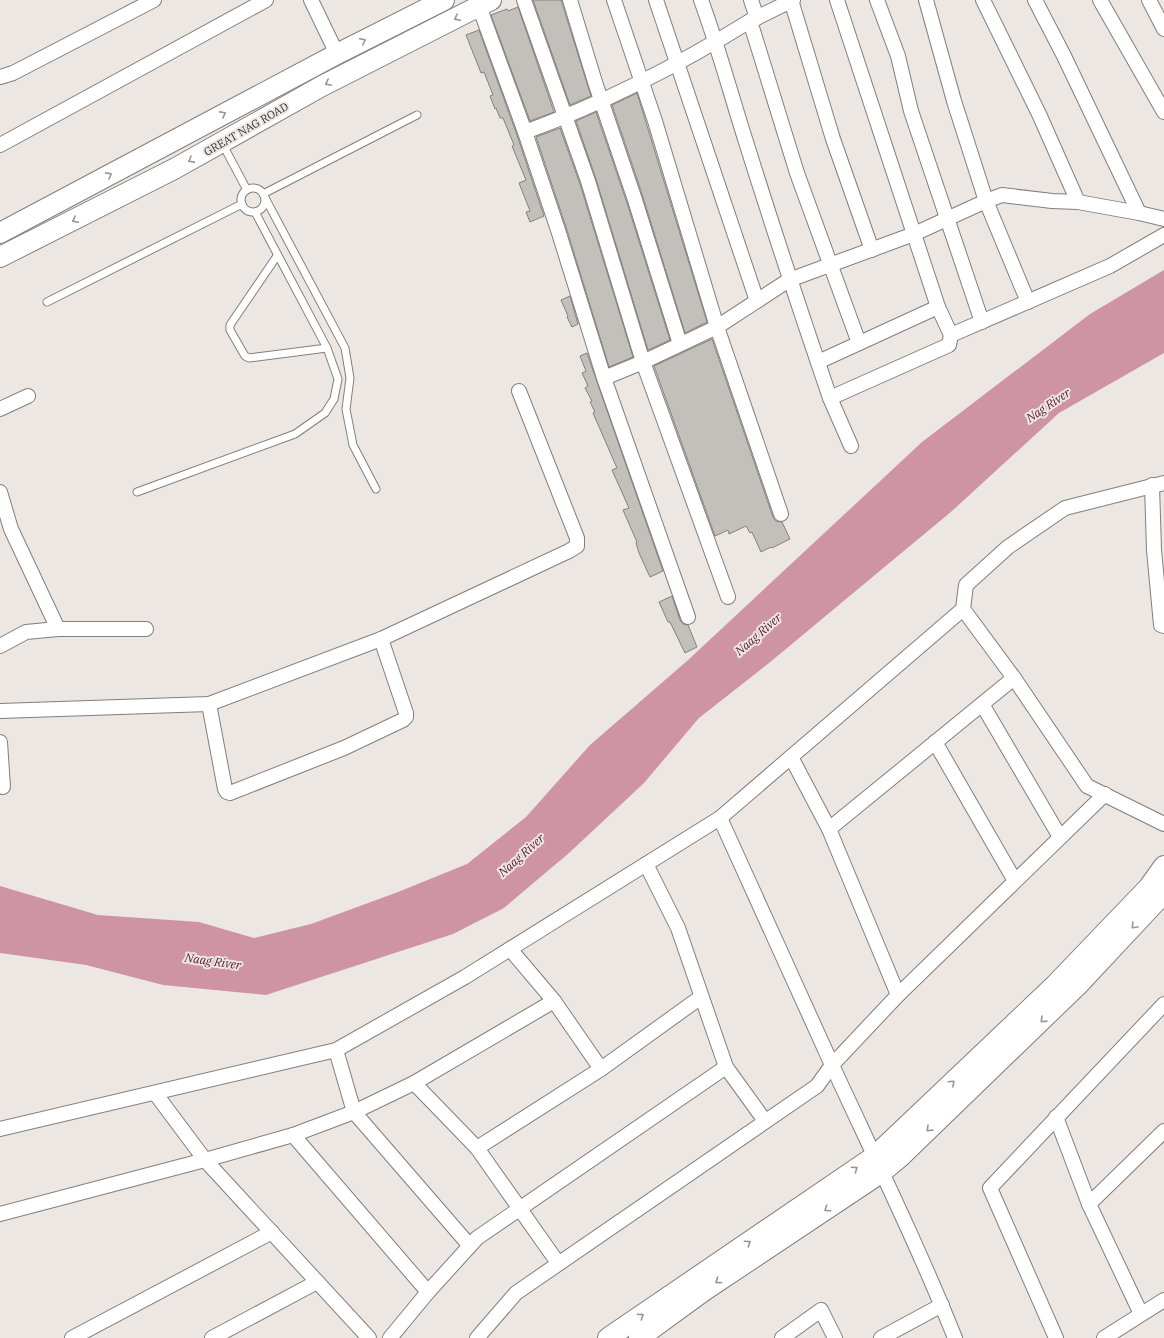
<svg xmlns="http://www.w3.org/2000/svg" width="1164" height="1338" viewBox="0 0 1164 1338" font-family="'IBM Plex Serif',serif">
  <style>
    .water { fill: #cf94a4 }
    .building { fill: #c3c0bb; stroke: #84817d }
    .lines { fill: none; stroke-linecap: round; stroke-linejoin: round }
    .service-casing { stroke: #847e7b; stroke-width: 9 }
    .minor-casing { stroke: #847e7b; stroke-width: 16 }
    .secondary-casing { stroke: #847e7b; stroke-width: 22 }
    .service { stroke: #fff; stroke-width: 7 }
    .minor { stroke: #fff; stroke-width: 14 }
    .secondary { stroke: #fff; stroke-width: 20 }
    .oneway { stroke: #989796 }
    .labels { text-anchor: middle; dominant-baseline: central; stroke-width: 4; stroke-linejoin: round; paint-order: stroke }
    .street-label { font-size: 11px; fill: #312f2e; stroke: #ede7e3 }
    .water-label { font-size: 12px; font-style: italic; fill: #5a1430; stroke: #ede7e3 }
  </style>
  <rect width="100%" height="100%" fill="#ede7e3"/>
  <polygon class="water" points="1164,270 1164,353 1059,413 952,511 769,663 699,718 644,783 569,853 504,908 453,934 266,995 163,985 86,965 0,953 0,886 98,915 199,922 254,938 311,924 398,892 467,864 526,817 590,745 687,661 922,442 1090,314"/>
  <g class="building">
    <polygon points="533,0 561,0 591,96 570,105"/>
    <polygon points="518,7 554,112 530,121 491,15 507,9 508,11"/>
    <polygon points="479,30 517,135 544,216 530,222 526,212 530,211 519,183 526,180 512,146 514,145 503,118 500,118 496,108 495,109 490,96 493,95 484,72 481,73 466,35"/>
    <polygon points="637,93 707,322 685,333 643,197 612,105"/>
    <polygon points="596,112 627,203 670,340 648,350 596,179 576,121"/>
    <polygon points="560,128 580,184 633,357 609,367 566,227 536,137"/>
    <polygon points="570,296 578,324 572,327 567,317 568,316 561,300"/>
    <polygon points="712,339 773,517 776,521 782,522 790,539 772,548 771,547 761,552 752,532 750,533 746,526 729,534 728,530 715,536 654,366"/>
    <polygon points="587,353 663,571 650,577 639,553 636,543 637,542 623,510 629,508 612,470 617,468 593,413 595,412 590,402 592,401 585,388 588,386 582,373 586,371 580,356"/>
    <polygon points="672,596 680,620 683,624 688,625 697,647 685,653 670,622 668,622 659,602"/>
  </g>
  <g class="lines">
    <defs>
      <g id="service">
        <polyline points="222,143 247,190"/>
        <circle cx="253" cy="200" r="12"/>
        <polyline points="277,256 230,325 230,330 245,356 249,358 327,348"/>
        <polyline points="47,302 242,204"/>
        <polyline points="376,489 353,445 346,409 350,378 345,348 263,194 417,115"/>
        <polyline points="137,492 295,434 325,413 334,399 338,379 327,348 255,212"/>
      </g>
      <g id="minor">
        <polyline points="311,0 337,54"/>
        <polyline points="524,0 588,181 643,362 717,327 655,121 614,0"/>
        <polyline points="570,0 595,82 635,200 680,344"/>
        <polyline points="656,0 757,301"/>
        <path d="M701,0C718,46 731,95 746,142C773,228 801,313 830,398L949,345L951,335L1110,266L1164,235"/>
        <polyline points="751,0 757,18"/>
        <polyline points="791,0 833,139 872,250"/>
        <polyline points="793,0 750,21 797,173 859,343"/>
        <polyline points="837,0 938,307 951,335"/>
        <polyline points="877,0 898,56 911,111 982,322"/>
        <polyline points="926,0 954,101 986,201 1028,302"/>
        <polyline points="983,0 1039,114 1078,202"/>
        <polyline points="1035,0 1064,56 1139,213"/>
        <polyline points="1100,0 1164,112"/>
        <polyline points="1149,0 1164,29"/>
        <polyline points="479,6 525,132 558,230 604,378 643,362 728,597"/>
        <polyline points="0,77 13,73 154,0"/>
        <path d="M525,132C604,103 679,65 750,21"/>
        <polyline points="0,145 266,0"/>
        <polyline points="818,362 938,307"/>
        <polyline points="604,378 688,617"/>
        <polyline points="830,398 851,446"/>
        <polyline points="0,409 28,396"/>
        <polyline points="1152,485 1154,550 1161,625 1164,626"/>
        <polyline points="0,492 11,529 58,629"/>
        <polyline points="781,514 717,327 789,280 914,234 986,201 1002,195 1052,201 1078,202 1139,213 1164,219"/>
        <polyline points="963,609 1014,678 1087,786 1164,824"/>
        <polyline points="0,646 26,632 58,629 146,629"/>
        <polyline points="209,704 225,789 227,792 230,793 344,748 403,720 406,717 406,713 381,639"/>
        <polyline points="982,704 1060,837"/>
        <polyline points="0,711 209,704 381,639 569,551 577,546 577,538 519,391"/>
        <polyline points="0,742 3,787"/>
        <polyline points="935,742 1015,881"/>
        <polyline points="791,757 829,829"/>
        <polyline points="720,818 963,609 966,585 1008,547 1065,508 1164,483"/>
        <polyline points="646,864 678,928 726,1067 765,1121"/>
        <polyline points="510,949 554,1001 601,1069"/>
        <polyline points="898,995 1105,794"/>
        <polyline points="336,1050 354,1112 470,1246"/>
        <polyline points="414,1083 477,1148"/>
        <polyline points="155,1093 205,1160 369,1338"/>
        <polyline points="1056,1117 1089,1204 1141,1314"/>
        <path d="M0,1129L336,1050L465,977L720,818C758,900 794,983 832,1065C874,1156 918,1246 955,1338"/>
        <polyline points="293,1135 428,1292"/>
        <polyline points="1089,1204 1164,1131"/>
        <polyline points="0,1214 205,1160 293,1135 354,1112 414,1083 554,1001"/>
        <polyline points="558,1263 477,1148 601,1069 701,997"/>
        <polyline points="72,1338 272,1232"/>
        <polyline points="212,1338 317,1282"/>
        <polyline points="390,1338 428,1292 477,1238 726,1067"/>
        <polyline points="477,1338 516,1293 817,1086 832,1065 898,995 829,829 1014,678"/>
        <polyline points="782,1338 821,1310 835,1338"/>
        <polyline points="881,1338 942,1305"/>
        <polyline points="1056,1338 990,1188 1164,1004"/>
        <polyline points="1104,1338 1164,1300"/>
      </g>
      <g id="secondary">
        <polyline points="0,233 337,54 444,0"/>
        <polyline points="0,257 174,169 322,86 491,0"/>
        <polyline points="608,1338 875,1156 1055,985 1149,887 1164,866"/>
        <polyline points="639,1338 705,1290 882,1172 900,1157 1079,984 1164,893"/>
      </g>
    </defs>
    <use href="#service" class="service-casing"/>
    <use href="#minor" class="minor-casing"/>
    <use href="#secondary" class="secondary-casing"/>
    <use href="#service" class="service"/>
    <use href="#minor" class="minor"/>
    <use href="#secondary" class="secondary"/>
  </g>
  <defs><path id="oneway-chevron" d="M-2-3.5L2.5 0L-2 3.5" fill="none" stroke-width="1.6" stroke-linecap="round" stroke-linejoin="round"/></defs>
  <g class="oneway">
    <use href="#oneway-chevron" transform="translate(457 18) rotate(153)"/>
    <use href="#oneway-chevron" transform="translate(363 41) rotate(-27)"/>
    <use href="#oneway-chevron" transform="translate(328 83) rotate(153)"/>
    <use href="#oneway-chevron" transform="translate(223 114) rotate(-28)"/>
    <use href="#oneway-chevron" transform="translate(191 160) rotate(151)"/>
    <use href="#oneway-chevron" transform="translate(109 175) rotate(-28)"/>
    <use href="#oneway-chevron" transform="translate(75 220) rotate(153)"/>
    <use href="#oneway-chevron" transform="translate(1134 926) rotate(133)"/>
    <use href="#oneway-chevron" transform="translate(1043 1020) rotate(136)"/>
    <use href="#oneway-chevron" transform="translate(952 1083) rotate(-43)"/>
    <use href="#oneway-chevron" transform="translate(929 1129) rotate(136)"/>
    <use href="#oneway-chevron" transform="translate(855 1169) rotate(-34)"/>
    <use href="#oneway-chevron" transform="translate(827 1209) rotate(146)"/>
    <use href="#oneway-chevron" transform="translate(748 1243) rotate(-34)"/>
    <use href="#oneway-chevron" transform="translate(718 1281) rotate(146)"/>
    <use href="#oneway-chevron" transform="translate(641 1316) rotate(-34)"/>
  </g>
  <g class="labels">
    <g class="street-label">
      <text transform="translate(246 129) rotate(-30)">GREAT NAG ROAD</text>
    </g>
    <g class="water-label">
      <text transform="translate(1048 405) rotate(-34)">Nag River</text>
      <text transform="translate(758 634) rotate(-41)">Naag River</text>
      <text transform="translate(521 855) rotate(-42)">Naag River</text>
      <text transform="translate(213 961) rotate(8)">Naag River</text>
    </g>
  </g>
</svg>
